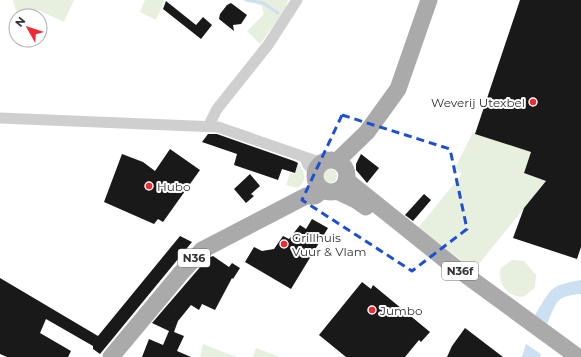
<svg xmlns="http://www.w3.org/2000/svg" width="581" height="357" viewBox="0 0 581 357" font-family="Montserrat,sans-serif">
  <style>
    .green { fill: #e7efdf }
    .water { fill: #cbe0f0 }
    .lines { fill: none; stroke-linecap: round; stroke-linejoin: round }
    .stream { stroke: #cbe0f0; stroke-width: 3 }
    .building { fill: #191919 }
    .street { stroke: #cfcfcf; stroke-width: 11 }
    .primary { stroke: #aaa; stroke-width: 17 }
    .marked { fill: none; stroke: #1d4ed8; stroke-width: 3; stroke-dasharray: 8 5; stroke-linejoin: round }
    .poi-dot { fill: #f52830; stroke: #fff; stroke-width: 1.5 }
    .labels { text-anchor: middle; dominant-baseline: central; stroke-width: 4; stroke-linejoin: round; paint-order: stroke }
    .shield { fill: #fff; stroke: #707070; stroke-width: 1 }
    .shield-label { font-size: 11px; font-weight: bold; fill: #323232 }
    .poi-label { font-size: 12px; fill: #323232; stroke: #fff; text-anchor: start }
  </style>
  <rect width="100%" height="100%" fill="#fff"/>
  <g class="green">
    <polygon points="13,0 74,0 64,22 38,10 33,16 17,15"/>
    <polygon points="145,0 165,0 156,20 140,12"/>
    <polygon points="249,0 288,0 285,10 260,44 247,31 264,14 262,6"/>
    <polygon points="473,132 531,152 524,173 546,181 474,270 418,228 462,174 455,168"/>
    <path d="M298,164C306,171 307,183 297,188L286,185L290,173L295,174Z"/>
    <circle cx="330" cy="176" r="7"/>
    <path d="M512,260L524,261L536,275L535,288L523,297C507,297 497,283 501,268Z"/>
    <polygon points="203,344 237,357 200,357"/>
    <polygon points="256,348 277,356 279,357 253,357"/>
  </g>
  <g class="water">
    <path d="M581,280V294C555,296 557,302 547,324L535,315C552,288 548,286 581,280Z"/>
    <polygon points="526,344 541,354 540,357 522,357"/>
  </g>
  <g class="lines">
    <polyline class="stream" points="246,0 263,3 278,13"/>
  </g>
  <g class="building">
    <polygon points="520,0 581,0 581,247 577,259 513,238 524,208 546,181 524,173 531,152 475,134"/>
    <polygon points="166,1 196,25 203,17 212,25 201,39 163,9"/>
    <polygon points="231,3 247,15 241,24 233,25 234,31 219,19 220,14 227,5"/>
    <polygon points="208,134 217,134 294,161 298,163 295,173 282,169 278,180 234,165 237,154 202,142"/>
    <polygon points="170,149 200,170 163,222 158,219 154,224 104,202 122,154 143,162 155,171"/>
    <polygon points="361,154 379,168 367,183 356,170 356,164"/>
    <polygon points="250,174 260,186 251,194 254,196 246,203 234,189"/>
    <polygon points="424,194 431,200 413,221 405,215"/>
    <polygon points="312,219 328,228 291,289 245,262 254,247 262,251 274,249 283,236 289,239 300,225 306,229"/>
    <polygon points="180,236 192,242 100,354 93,349 93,346 46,319 40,333 71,351 68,357 7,357 0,354 0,278 98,336"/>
    <polygon points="213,256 229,267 232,263 240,268 233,279 232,278 215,310 202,304 199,310 191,305 178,321 174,332 184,336 177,351 191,357 142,357 149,339 163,345 169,331 152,323 189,280 208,258"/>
    <polygon points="362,282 371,289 373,285 430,332 421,342 419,340 405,357 346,357 319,335"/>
    <polygon points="465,328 503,357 447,357 452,346"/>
  </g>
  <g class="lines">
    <g class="street">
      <polyline points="0,118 218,127 322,163"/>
      <polyline points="209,125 217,109 268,45 297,0"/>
      <polyline points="305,158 308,165 315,172"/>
    </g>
    <g class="primary">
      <circle cx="331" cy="176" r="16"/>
      <polyline points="337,161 367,132 398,89 429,0"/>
      <polyline points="346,180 452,265 578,357"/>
      <polyline points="337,191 356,200 366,207"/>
      <polyline points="111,357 181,273 202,250 306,196 315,196 323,190"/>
    </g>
  </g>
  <path class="marked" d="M342,115L450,149L467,229L412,271L302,200Z"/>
  <g class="poi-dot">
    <circle cx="533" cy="102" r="4"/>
    <circle cx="149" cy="186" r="4"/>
    <circle cx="284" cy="244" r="4"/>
    <circle cx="372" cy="310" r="4"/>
  </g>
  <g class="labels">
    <g class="shield">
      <rect x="178" y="249" width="32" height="18" rx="3"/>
      <rect x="442" y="262" width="36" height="18" rx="3"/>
    </g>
    <g class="shield-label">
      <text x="194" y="258">N36</text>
      <text x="460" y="271">N36f</text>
    </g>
    <g class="poi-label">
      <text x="525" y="102" text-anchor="end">Weverij Utexbel</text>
      <text x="157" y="186">Hubo</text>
      <text x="292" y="237">Grillhuis<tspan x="292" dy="14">Vuur &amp; Vlam</tspan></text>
      <text x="380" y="310">Jumbo</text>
    </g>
  </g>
  <g transform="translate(28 28) rotate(309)"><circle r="19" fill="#ffffff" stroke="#adadad"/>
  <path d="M0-3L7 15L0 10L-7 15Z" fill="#f52830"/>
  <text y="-6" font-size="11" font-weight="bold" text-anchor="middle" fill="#323232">N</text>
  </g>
</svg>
